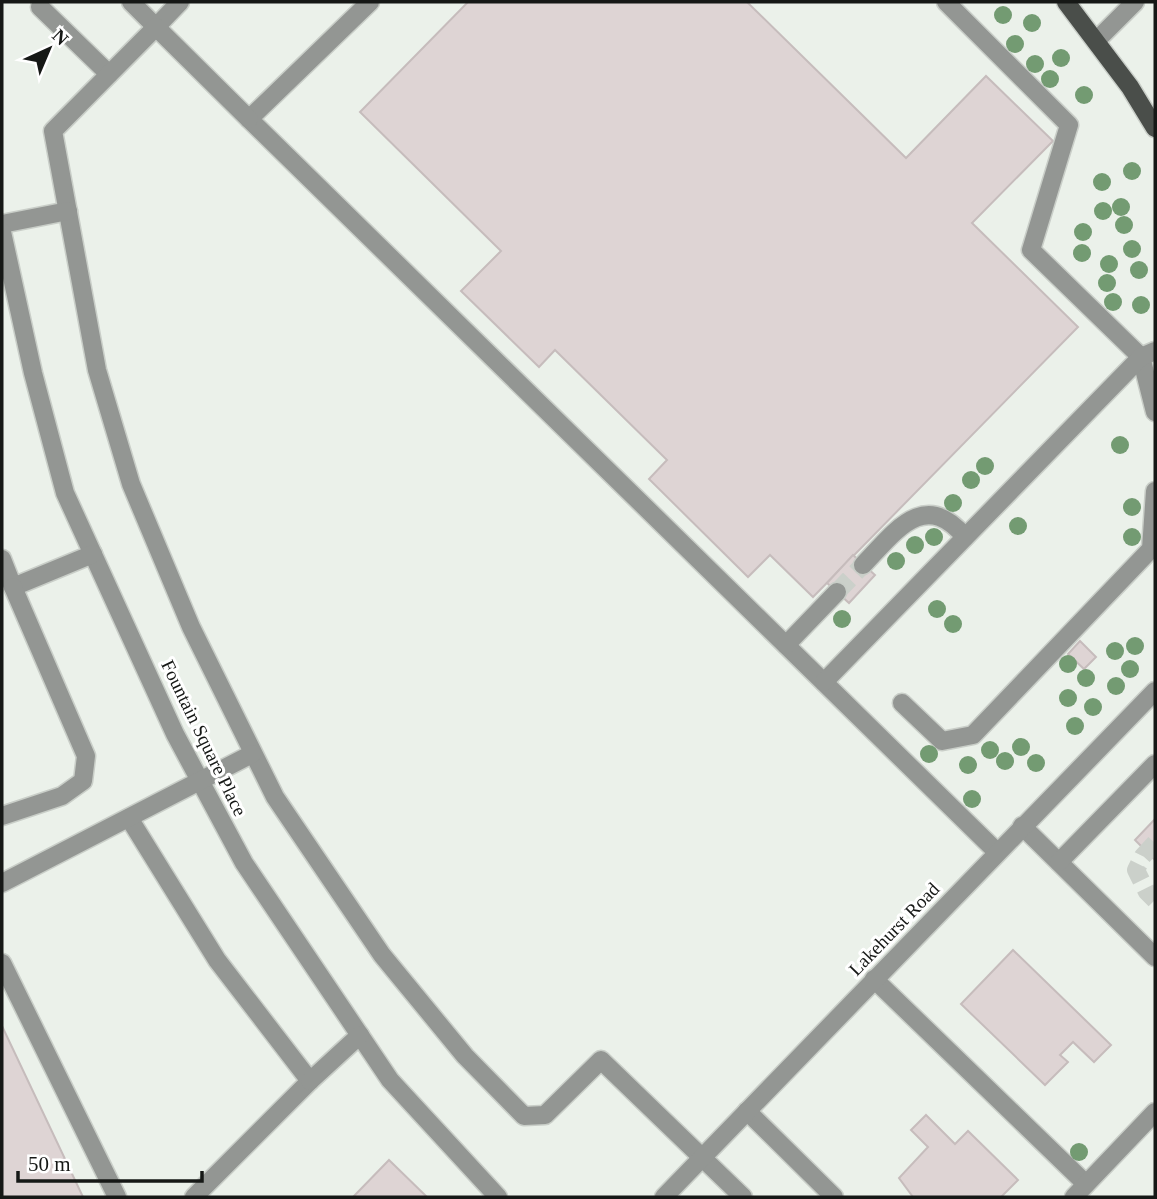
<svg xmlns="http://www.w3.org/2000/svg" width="1157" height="1199" viewBox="0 0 1157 1199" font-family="Georgia,serif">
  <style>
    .building { fill: #ded4d4; stroke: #c6bcbc; stroke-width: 2 }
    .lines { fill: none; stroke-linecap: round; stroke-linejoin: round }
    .minor-tunnel { stroke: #cbd0ca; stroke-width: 18; stroke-dasharray: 18 9; stroke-linecap: butt }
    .minor-casing { stroke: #c9cec8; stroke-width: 21 }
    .major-casing { stroke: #c9cec8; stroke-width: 21 }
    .minor { stroke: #939693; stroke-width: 18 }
    .major { stroke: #4a4e4a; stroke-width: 18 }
    .tree { fill: #739b72 }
    .labels { text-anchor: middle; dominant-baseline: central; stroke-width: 6; stroke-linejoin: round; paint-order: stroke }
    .street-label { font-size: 19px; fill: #161816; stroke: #fff }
  </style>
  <rect width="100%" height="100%" fill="#ebf1ea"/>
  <g class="building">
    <polygon points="468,2 747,2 906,158 986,76 1053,141 972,223 1078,327 813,597 770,555 748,577 649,479 667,460 555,350 539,367 461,291 501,251 360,112"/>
    <polygon points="853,555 875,575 849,603 827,583"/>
    <polygon points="1080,641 1096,657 1084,669 1068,654"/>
    <polygon points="1155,819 1155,860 1135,840"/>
    <polygon points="1013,950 1111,1045 1094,1062 1073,1042 1060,1055 1068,1062 1045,1085 961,1004"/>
    <polygon points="2,1026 83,1197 2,1197"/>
    <polygon points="926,1115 955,1144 968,1131 1018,1180 1001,1197 913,1197 899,1178 928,1147 911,1130"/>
    <polygon points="389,1160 427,1197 353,1197"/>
  </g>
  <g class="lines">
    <g class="minor-tunnel">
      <polyline points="837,592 863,565"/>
      <polyline points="1155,843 1143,856 1136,870 1147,892 1155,900"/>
    </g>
    <defs>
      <g id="minor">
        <polyline points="131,2 156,27 180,2"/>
        <polyline points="370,2 249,119 997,852"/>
        <polyline points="946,2 1069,125 1031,250 1141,357 1155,412"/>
        <polyline points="40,7 109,74"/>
        <polyline points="1097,40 1135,2"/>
        <polyline points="249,119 156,27 53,131 97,370 131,484 191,627 275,797 382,955 465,1056 524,1116 545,1115 601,1060 743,1197"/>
        <polyline points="2,224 68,211"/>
        <polyline points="2,232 33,373 65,493 175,734 244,863 390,1080 498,1197"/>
        <polyline points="2,559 13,587 93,554"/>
        <path d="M863,565C895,532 924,488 965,537"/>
        <polyline points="786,645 837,592"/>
        <polyline points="824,682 1141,357 1155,351"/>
        <polyline points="902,703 942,741 973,735 1151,549 1155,491"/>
        <polyline points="2,816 62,796 83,781 86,756 13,587"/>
        <polyline points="129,818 217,960 310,1081 194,1197"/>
        <polyline points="1022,826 1155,957"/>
        <polyline points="1059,862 1155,764"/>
        <polyline points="2,883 252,754"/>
        <polyline points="2,963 117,1197"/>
        <polyline points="874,979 1086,1184"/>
        <polyline points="310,1081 360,1035"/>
        <polyline points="747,1111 834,1197"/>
        <polyline points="664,1197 1155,691"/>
        <polyline points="1074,1197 1155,1112"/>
      </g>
      <polyline id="major" points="1066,2 1130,87 1155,128"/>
    </defs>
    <use href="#minor" class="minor-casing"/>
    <use href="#major" class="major-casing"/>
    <use href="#minor" class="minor"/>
    <use href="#major" class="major"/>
  </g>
  <g class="tree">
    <circle cx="1003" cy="15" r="9"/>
    <circle cx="1032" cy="23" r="9"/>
    <circle cx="1015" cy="44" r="9"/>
    <circle cx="1061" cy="58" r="9"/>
    <circle cx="1035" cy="64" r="9"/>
    <circle cx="1050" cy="79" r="9"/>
    <circle cx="1084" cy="95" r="9"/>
    <circle cx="1132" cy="171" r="9"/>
    <circle cx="1102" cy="182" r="9"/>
    <circle cx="1121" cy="207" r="9"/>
    <circle cx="1103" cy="211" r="9"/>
    <circle cx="1124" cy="225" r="9"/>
    <circle cx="1083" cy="232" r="9"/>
    <circle cx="1132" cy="249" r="9"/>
    <circle cx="1082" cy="253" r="9"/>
    <circle cx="1109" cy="264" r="9"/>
    <circle cx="1139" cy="270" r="9"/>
    <circle cx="1107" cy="283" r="9"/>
    <circle cx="1113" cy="302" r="9"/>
    <circle cx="1141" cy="305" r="9"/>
    <circle cx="1120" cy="445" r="9"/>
    <circle cx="985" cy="466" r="9"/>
    <circle cx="971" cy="480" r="9"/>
    <circle cx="953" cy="503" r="9"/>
    <circle cx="1132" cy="507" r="9"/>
    <circle cx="1018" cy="526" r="9"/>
    <circle cx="934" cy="537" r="9"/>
    <circle cx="1132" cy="537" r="9"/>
    <circle cx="915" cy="545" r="9"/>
    <circle cx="896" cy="561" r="9"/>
    <circle cx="937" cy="609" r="9"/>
    <circle cx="842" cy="619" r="9"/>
    <circle cx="953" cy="624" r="9"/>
    <circle cx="1135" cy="646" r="9"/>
    <circle cx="1115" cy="651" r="9"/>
    <circle cx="1068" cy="664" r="9"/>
    <circle cx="1130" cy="669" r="9"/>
    <circle cx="1086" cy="678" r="9"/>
    <circle cx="1116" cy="686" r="9"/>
    <circle cx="1068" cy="698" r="9"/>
    <circle cx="1093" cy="707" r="9"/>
    <circle cx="1075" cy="726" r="9"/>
    <circle cx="1021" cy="747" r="9"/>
    <circle cx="990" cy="750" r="9"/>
    <circle cx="929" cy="754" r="9"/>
    <circle cx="1005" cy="761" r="9"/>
    <circle cx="1036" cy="763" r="9"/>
    <circle cx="968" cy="765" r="9"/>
    <circle cx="972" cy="799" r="9"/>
    <circle cx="1079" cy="1152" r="9"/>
  </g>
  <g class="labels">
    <g class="street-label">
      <text transform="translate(204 738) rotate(64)">Fountain Square Place</text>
      <text transform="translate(894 929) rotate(-46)">Lakehurst Road</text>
    </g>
  </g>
  <rect width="1157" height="1199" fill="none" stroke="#161816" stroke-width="7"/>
  <g transform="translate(49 49) rotate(44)" stroke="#ffffff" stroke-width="5" paint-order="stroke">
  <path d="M0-5L12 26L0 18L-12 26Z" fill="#161816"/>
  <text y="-10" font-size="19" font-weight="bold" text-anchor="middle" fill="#161816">N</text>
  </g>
  <path d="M18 1171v10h184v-10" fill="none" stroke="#161816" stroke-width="3.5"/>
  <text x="28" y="1171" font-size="21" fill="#161816" stroke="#ffffff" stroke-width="5" paint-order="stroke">50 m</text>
</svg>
